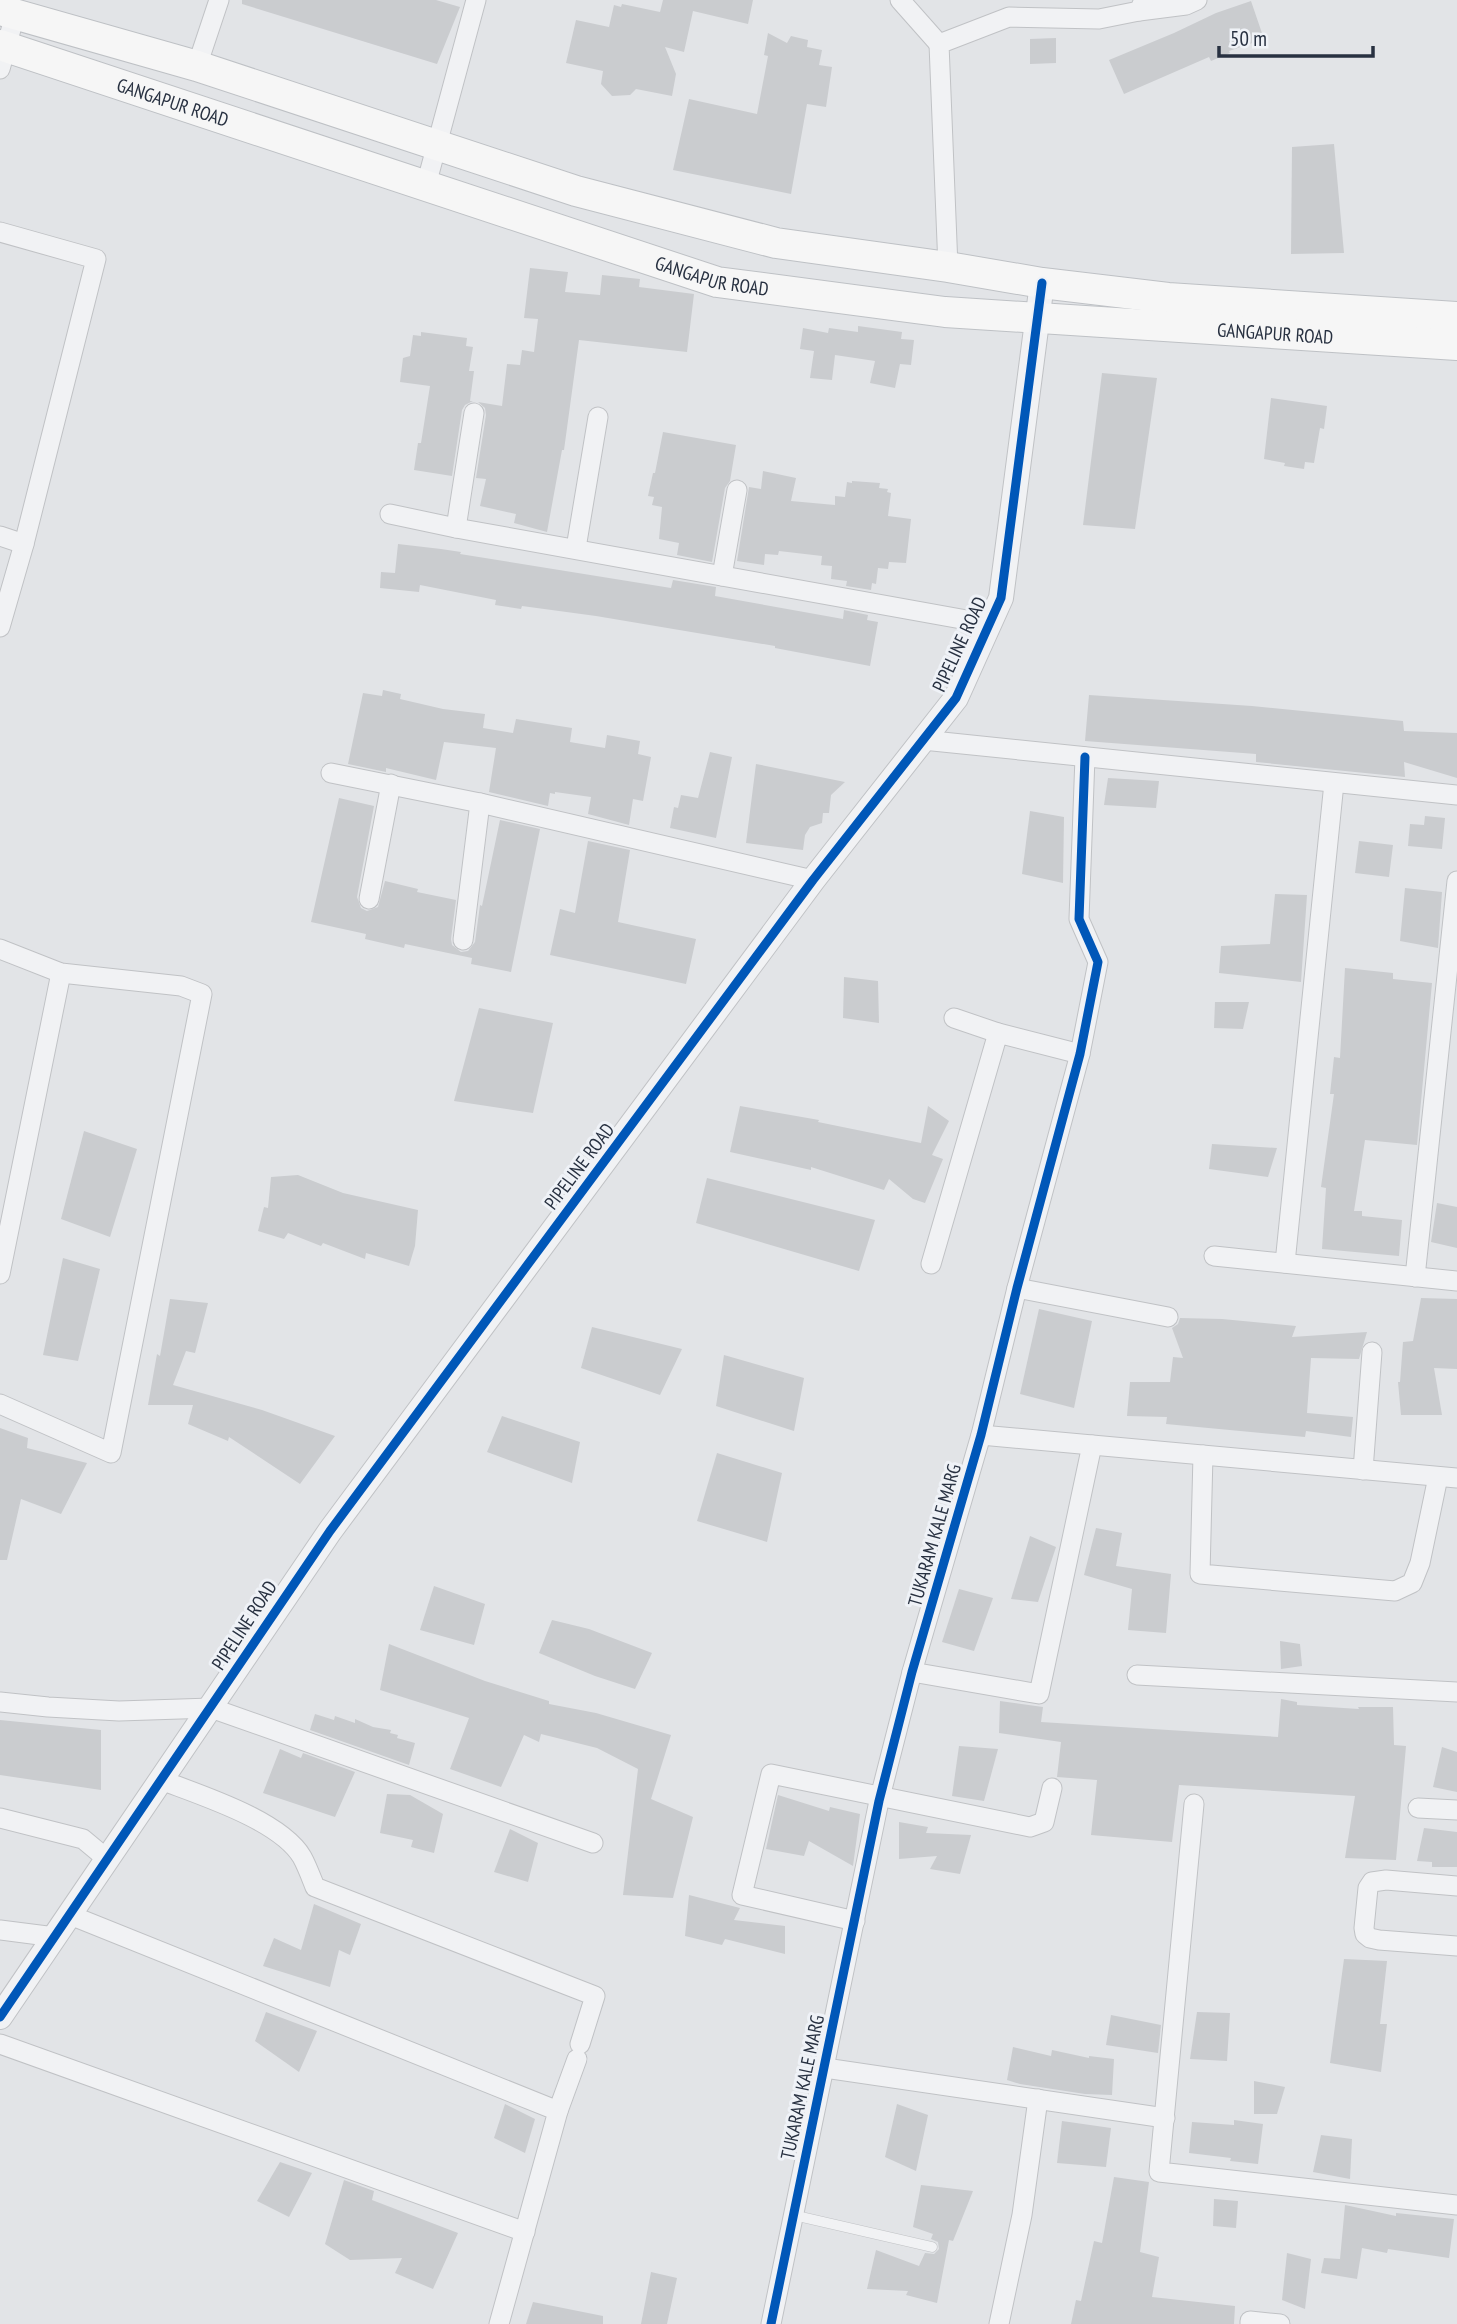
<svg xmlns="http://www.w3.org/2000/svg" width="1457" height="2324" viewBox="0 0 1457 2324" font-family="'PT Sans Narrow',sans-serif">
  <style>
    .building { fill: #cacccf }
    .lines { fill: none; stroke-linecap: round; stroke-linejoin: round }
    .service-casing { stroke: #c0c2c5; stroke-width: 11 }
    .minor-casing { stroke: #c0c2c5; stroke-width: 21 }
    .tertiary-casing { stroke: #c0c2c5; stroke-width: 26 }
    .primary-casing { stroke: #bec1c5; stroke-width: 32 }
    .service { stroke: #f1f2f4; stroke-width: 10 }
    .minor { stroke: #f1f2f4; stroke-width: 19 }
    .tertiary { stroke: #f1f2f4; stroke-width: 24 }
    .primary { stroke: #f6f6f6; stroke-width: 30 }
    .cycleway-casing { stroke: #eff2f7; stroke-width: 13 }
    .cycleway { stroke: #0057b8; stroke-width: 9 }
    .labels { text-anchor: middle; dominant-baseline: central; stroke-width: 6; stroke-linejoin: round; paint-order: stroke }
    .street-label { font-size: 19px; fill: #283141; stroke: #eff2f7 }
  </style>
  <rect width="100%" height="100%" fill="#e2e4e7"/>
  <g class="building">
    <polygon points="242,0 436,0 460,7 437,64 242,4"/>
    <polygon points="663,0 753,0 748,24 693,11 684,52 665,47 676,74 672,96 636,89 630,95 612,96 601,84 603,71 566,63 576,20 609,27 614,5 621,7 622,4 660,12"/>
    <polygon points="1251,1 1264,39 1229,51 1230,53 1211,61 1209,57 1124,94 1109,60 1174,33 1216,13"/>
    <polygon points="768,33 787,43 791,36 808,40 807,47 822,50 819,65 832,67 826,107 807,104 791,194 673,170 689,99 757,114 768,56 764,55"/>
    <polygon points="1056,38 1056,63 1030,64 1030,39"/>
    <polygon points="1334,144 1344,253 1291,254 1292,147"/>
    <polygon points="530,268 568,272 565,292 600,295 602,275 640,279 639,287 694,294 687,352 579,340 564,450 562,450 547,532 514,523 516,514 480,506 486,479 476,478 486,415 485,408 478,402 502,406 507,364 520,365 522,350 534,352 538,319 524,318"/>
    <polygon points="858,326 902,332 901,339 914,340 911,365 900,364 895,388 870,383 875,361 835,355 832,380 810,378 814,351 800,349 803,328 828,333 829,328 858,332"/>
    <polygon points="421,332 467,338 466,346 473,347 469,371 474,371 470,401 473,401 465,405 462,410 452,476 414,470 418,443 421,443 430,386 400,382 403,358 410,356 413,335 421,336"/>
    <polygon points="1102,373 1157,378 1135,529 1083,525"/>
    <polygon points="1271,398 1327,406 1324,429 1320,428 1314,463 1305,462 1304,469 1284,466 1285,463 1264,459"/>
    <polygon points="663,432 736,445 730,481 725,488 712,562 677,555 679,543 659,539 662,507 652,505 654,497 648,496 653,473 655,473"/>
    <polygon points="763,471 796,478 791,501 835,505 835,496 845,497 847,482 852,483 852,481 880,483 879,488 888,489 887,492 891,493 888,516 911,519 906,563 889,562 888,569 878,568 876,584 872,583 871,590 846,586 847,581 831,579 832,566 821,565 822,556 779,551 778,555 765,554 764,565 737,561 749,487 761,489"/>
    <polygon points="398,544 441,549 461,552 460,554 671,588 673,580 716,587 715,596 843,619 844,610 868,615 867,620 878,622 870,666 775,648 775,646 596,616 522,606 521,609 495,605 496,600 420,585 419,592 380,588 381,572 395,573"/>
    <polygon points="383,690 401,694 400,699 443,709 485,714 483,728 513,733 516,719 572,728 570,742 605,748 607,735 640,741 638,754 651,757 643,801 633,799 629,825 588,814 591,797 555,792 555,794 550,793 548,806 489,792 496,748 444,742 436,780 386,768 386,772 348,764 363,693 382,696"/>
    <polygon points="1089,695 1252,706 1403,721 1404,731 1457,733 1457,778 1404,762 1405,777 1256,762 1256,754 1085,741"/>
    <polygon points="710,752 732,757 716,838 670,828 674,807 678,808 681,795 698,798"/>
    <polygon points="756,764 845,782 831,795 829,813 823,813 822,823 810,827 805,835 803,850 746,843"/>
    <polygon points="1108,778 1159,781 1156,808 1104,805"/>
    <polygon points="339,798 374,806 357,897 361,908 367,911 378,907 385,881 418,889 417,892 456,900 451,939 452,945 461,952 468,951 475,942 480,905 482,906 500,820 540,829 511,972 471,964 472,958 405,944 404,948 365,939 366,934 311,922"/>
    <polygon points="1030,811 1064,817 1063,883 1022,874"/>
    <polygon points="1425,816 1445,818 1442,849 1408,846 1410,824 1424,825"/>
    <polygon points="588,841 630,850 618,922 696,939 686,984 550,955 560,909 575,913"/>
    <polygon points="1359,841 1393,845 1389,877 1355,873"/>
    <polygon points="1405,888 1442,892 1438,948 1400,941"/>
    <polygon points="1275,894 1307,895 1301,982 1219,973 1221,946 1270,944"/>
    <polygon points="1345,968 1393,973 1393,979 1432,983 1417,1145 1365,1140 1354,1211 1362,1211 1362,1216 1402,1220 1399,1256 1322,1249 1326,1188 1321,1187 1334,1094 1330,1094 1334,1057 1340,1058"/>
    <polygon points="844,977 878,981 879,1023 843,1018"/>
    <polygon points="1215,1002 1249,1002 1243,1029 1214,1028"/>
    <polygon points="479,1008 553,1023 533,1113 454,1101"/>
    <polygon points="740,1106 819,1120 818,1122 921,1143 928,1106 949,1121 932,1155 943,1159 925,1203 913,1199 889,1179 884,1190 811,1167 811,1170 730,1152"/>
    <polygon points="84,1131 137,1149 110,1237 61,1219"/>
    <polygon points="1212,1144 1277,1148 1268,1177 1209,1169"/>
    <polygon points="298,1175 343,1193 418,1210 415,1246 409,1266 366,1253 365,1259 323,1243 321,1246 288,1233 284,1239 258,1231 264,1207 268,1208 271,1177"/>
    <polygon points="707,1178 875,1220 859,1271 696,1223"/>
    <polygon points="1437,1203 1457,1207 1457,1248 1431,1242"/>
    <polygon points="63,1258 100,1269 78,1361 43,1355"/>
    <polygon points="1421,1298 1457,1299 1457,1369 1434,1368 1442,1415 1401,1415 1398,1382 1400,1382 1403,1342 1413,1341"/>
    <polygon points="170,1299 208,1303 195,1353 186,1351 173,1385 262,1410 335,1436 300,1484 229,1437 228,1441 188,1424 193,1405 148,1405 157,1354 160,1356"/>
    <polygon points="1039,1309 1092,1321 1074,1408 1020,1394"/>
    <polygon points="1180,1318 1222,1319 1296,1326 1292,1337 1367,1332 1359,1359 1311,1358 1307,1413 1353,1417 1351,1437 1306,1431 1305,1437 1166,1424 1167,1417 1127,1416 1130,1382 1170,1382 1173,1357 1183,1358 1172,1328 1178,1324"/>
    <polygon points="592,1327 682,1349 660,1395 581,1368"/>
    <polygon points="724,1355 804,1378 794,1431 716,1406"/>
    <polygon points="502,1416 580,1442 572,1483 487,1452"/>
    <polygon points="0,1428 28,1438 27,1448 87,1463 61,1514 21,1499 7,1560 0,1560"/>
    <polygon points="717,1453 782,1473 767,1542 697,1521"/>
    <polygon points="1096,1528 1122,1533 1116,1566 1171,1574 1166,1633 1128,1630 1132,1589 1084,1575"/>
    <polygon points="1030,1536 1056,1547 1038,1602 1011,1599"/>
    <polygon points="434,1586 485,1604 474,1645 420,1630"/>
    <polygon points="959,1589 993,1598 974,1651 942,1642"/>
    <polygon points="552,1620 589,1629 652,1653 635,1689 595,1676 539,1653"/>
    <polygon points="1280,1641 1300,1644 1302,1666 1281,1669"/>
    <polygon points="389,1644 485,1681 549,1701 549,1704 596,1713 671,1735 651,1799 693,1817 673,1898 623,1895 638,1769 597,1748 541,1734 539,1742 524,1735 501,1787 450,1769 469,1718 380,1690"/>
    <polygon points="1281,1699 1297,1702 1297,1705 1359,1709 1358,1707 1393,1707 1394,1745 1406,1746 1396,1860 1345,1858 1355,1796 1179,1785 1172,1842 1091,1835 1097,1780 1057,1777 1061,1742 999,1733 1000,1701 1043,1707 1041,1722 1278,1737"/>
    <polygon points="315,1714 334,1720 335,1716 355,1723 355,1719 373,1727 391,1730 390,1733 398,1735 397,1738 415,1743 409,1765 310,1730"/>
    <polygon points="0,1720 101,1730 101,1790 0,1775"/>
    <polygon points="959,1746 998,1749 984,1801 952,1796"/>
    <polygon points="1442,1747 1457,1752 1457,1792 1433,1787"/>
    <polygon points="280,1749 301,1758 303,1753 355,1772 335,1817 263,1793"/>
    <polygon points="387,1794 410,1795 443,1814 434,1853 411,1847 413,1840 380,1833"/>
    <polygon points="778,1795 829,1811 830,1807 860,1814 853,1866 809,1841 804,1856 766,1849"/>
    <polygon points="899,1822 928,1827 926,1833 971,1835 960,1874 930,1869 937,1856 899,1859"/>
    <polygon points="1424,1828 1457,1832 1457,1867 1432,1867 1432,1862 1417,1861"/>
    <polygon points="510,1829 538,1843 528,1882 494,1872"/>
    <polygon points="689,1895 740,1908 734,1920 785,1926 785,1954 725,1939 722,1945 685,1936"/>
    <polygon points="314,1904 361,1924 350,1955 339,1950 330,1987 263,1966 274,1938 301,1950"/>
    <polygon points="1344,1959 1387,1961 1380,2024 1387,2024 1381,2072 1330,2063"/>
    <polygon points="266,2012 317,2031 299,2072 255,2041"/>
    <polygon points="1197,2012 1230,2013 1227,2061 1190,2059"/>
    <polygon points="1111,2015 1161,2025 1158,2053 1106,2045"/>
    <polygon points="1013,2047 1051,2056 1052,2050 1089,2058 1089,2056 1114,2059 1112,2095 1085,2094 1020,2084 1007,2080"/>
    <polygon points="1254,2081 1285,2087 1277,2114 1254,2114"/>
    <polygon points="505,2104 535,2119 525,2153 494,2138"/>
    <polygon points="897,2104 928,2115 916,2171 885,2157"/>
    <polygon points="1234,2120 1263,2124 1258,2164 1230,2161 1231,2158 1189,2153 1192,2122 1234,2125"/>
    <polygon points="1062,2121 1111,2128 1106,2167 1057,2163"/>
    <polygon points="1321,2135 1352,2139 1350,2179 1313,2172"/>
    <polygon points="280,2162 312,2173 289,2217 257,2201"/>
    <polygon points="1114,2177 1149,2182 1140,2252 1159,2257 1152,2297 1235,2306 1234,2324 1071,2324 1076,2300 1081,2301 1094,2241 1102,2243"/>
    <polygon points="344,2180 374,2191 372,2200 458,2233 433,2289 395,2273 402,2258 350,2260 325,2244"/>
    <polygon points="921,2185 973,2191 953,2241 949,2240 937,2303 906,2295 908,2291 867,2289 876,2250 919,2266 925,2253 934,2254 939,2249 938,2242 931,2239 933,2234 913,2227"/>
    <polygon points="1214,2199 1238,2201 1236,2228 1213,2226"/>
    <polygon points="1345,2205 1396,2216 1396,2213 1454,2219 1449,2258 1388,2249 1387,2253 1362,2248 1357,2279 1321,2273 1324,2258 1340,2259"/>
    <polygon points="1287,2253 1311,2259 1305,2309 1282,2300"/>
    <polygon points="651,2272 677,2278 667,2324 641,2324"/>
    <polygon points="533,2302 603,2316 603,2324 526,2324"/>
  </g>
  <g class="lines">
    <defs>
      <polyline id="service" points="793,2215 932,2247"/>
      <g id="minor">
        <polyline points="900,0 939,44"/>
        <polyline points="1139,11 1186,5 1197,0"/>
        <polyline points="197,66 219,0"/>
        <polyline points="0,69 15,15"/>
        <polyline points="426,185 476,0"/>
        <polyline points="0,232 96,259 24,544 0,627"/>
        <polyline points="948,267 939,44 1009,17 1099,19 1139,11 1144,0"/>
        <polyline points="390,514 456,528 989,624"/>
        <polyline points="456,528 474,413"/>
        <polyline points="0,536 24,544"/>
        <polyline points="576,548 598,417"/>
        <polyline points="722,576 737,490"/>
        <polyline points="923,740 1457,795"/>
        <polyline points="331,773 480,803 813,880"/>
        <polyline points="369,899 391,784"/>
        <polyline points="463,940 480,803"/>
        <polyline points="0,949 61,973 181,986 202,994 111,1453 0,1404"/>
        <polyline points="954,1018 998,1033"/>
        <polyline points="1214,1256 1457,1281"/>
        <polyline points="1285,1263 1334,783"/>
        <polyline points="931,1264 998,1033 1080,1054"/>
        <polyline points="0,1274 61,973"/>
        <polyline points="1415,1277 1457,881"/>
        <polyline points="1017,1288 1168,1317"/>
        <polyline points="981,1435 1457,1478"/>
        <polyline points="1203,1455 1200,1574 1395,1591 1412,1583 1420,1563 1438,1477"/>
        <polyline points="1363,1470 1372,1352"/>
        <polyline points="912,1672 1039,1694 1092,1445"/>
        <polyline points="1137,1675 1457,1692"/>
        <polyline points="0,1702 48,1707 119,1711 211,1708 593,1843"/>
        <path d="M161,1780C200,1795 280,1820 302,1857C307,1866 311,1877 315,1887L595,1996L580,2044"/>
        <polyline points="1194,1804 1159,2172 1457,2205"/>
        <polyline points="1418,1808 1457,1810"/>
        <polyline points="0,1818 83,1839 107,1859"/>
        <polyline points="1457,1886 1386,1880 1372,1882 1368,1888 1364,1928 1365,1934 1370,1938 1379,1940 1457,1946"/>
        <polyline points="70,1915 558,2111 499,2324"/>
        <polyline points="855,1921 742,1895 771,1774 1030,1827 1044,1822 1052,1788"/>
        <polyline points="0,1930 55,1937"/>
        <polyline points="0,2044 525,2232"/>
        <polyline points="825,2068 1165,2118"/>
        <polyline points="558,2111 577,2059"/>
        <polyline points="771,2324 879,1801 912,1672 981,1435 1017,1288 1080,1054 1098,962 1079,919 1085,757"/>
        <polyline points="999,2324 1022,2215 1038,2099"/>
        <polyline points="1250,2324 1250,2321 1280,2324"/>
      </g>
      <polyline id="tertiary" points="0,2017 330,1531 813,880 956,698 1001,598 1042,283"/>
      <g id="primary">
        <polyline points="0,10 197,66 576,191 776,243 948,267 1042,283 1168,298 1457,317"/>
        <path id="s1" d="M0,45L717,282L945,312L1457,345"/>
      </g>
    </defs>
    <use href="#service" class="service-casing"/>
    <use href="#minor" class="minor-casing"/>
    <use href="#tertiary" class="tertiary-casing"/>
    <use href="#primary" class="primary-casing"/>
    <use href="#service" class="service"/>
    <use href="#minor" class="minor"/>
    <use href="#tertiary" class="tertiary"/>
    <use href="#primary" class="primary"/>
    <defs>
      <g id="cycleway">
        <polyline points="0,2017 330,1531 813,880 956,698 1001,598 1042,283"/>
        <polyline points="771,2324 879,1801 912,1672 981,1435 1017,1288 1080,1054 1098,962 1079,919 1085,757"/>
      </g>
    </defs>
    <use href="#cycleway" class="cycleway-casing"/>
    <use href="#cycleway" class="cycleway"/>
  </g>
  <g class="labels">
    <g class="street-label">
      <text stroke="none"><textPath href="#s1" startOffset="182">GANGAPUR ROAD</textPath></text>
      <text stroke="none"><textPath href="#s1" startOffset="749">GANGAPUR ROAD</textPath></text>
      <text stroke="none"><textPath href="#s1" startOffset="1316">GANGAPUR ROAD</textPath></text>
      <text transform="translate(959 644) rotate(-65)">PIPELINE ROAD</text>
      <text transform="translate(579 1166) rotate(-53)">PIPELINE ROAD</text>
      <text transform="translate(934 1535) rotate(-74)">TUKARAM KALE MARG</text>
      <text transform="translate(244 1625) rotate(-57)">PIPELINE ROAD</text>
      <text transform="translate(802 2087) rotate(-78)">TUKARAM KALE MARG</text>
    </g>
  </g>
  <path d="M1219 46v10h154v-10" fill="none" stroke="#283141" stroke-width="3.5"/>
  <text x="1230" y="46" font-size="21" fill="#283141" stroke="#eff2f7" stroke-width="5" paint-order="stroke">50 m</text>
</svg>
